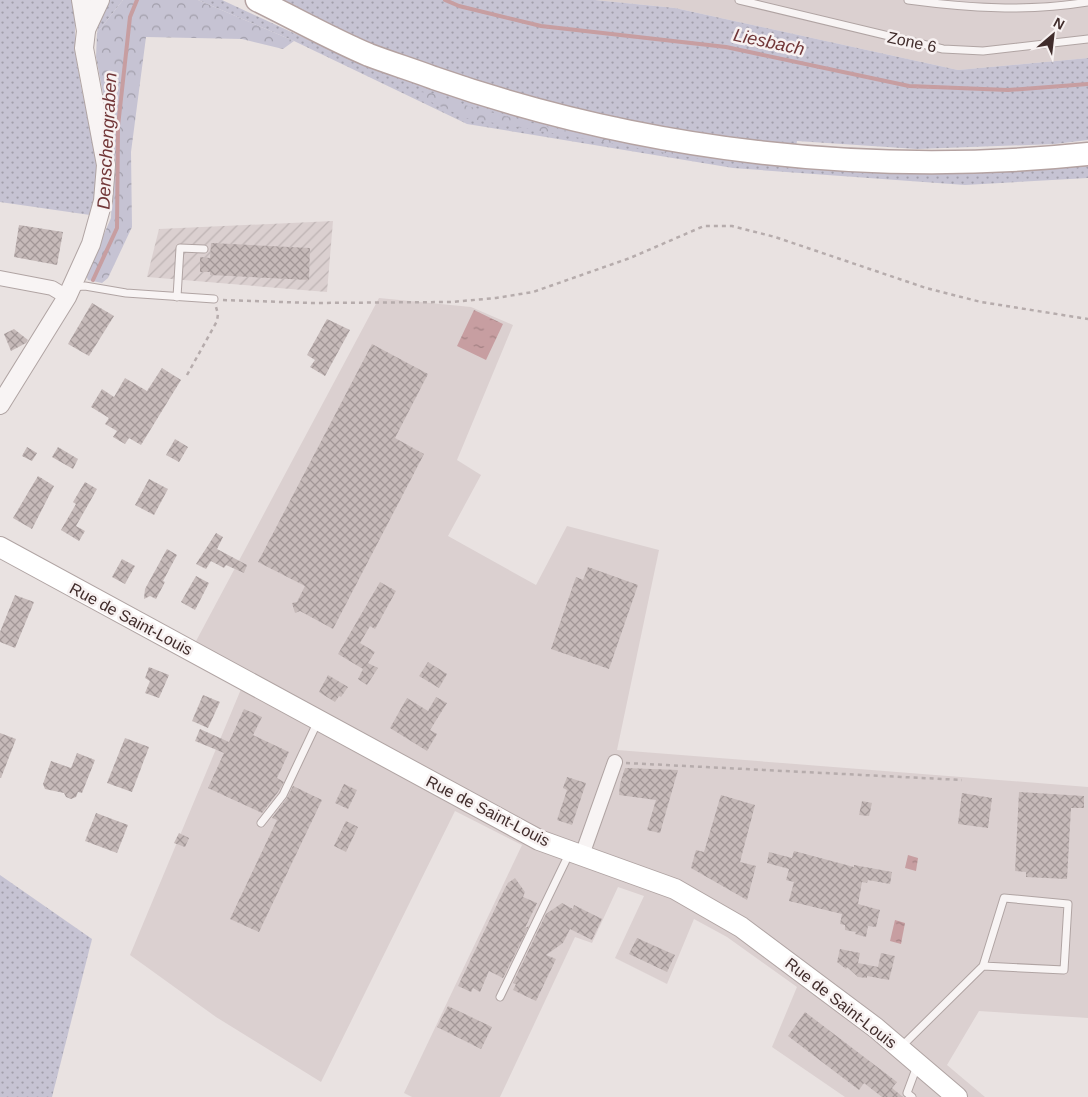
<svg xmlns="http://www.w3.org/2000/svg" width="1088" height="1097" viewBox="0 0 1088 1097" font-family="Helvetica,sans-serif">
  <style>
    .built { fill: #dbd0d0 }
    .industrial { fill: url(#industrial-furrows) }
    .grass { fill: url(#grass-dots) }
    .forest { fill: url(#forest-crowns) }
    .water { fill: url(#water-ripples) }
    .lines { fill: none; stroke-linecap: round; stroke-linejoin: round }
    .stream { stroke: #c79ea1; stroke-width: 4 }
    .building { fill: url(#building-cross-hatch) }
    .service-casing { stroke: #b0a4a3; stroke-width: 9 }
    .minor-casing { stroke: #b0a4a3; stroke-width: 16 }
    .tertiary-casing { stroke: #b0a4a3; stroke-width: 20 }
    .secondary-casing { stroke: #b0a4a3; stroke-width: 22 }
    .primary-casing { stroke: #b4a2a1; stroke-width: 25 }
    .path { stroke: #b6acac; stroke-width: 2.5; stroke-dasharray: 4 4; stroke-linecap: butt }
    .service { stroke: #f8f4f4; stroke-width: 7 }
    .minor { stroke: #f8f4f4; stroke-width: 14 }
    .tertiary { stroke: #f8f4f4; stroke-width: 18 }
    .secondary { stroke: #fff; stroke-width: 20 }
    .primary { stroke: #fff; stroke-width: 22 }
    .labels { text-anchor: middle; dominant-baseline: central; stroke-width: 5; stroke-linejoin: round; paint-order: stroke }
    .street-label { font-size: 16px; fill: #402c2b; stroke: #f7f1f1 }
    .water-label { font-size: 18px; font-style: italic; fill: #723738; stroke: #f7f1f1 }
  </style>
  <defs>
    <pattern id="industrial-furrows" width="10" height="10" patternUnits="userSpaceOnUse" patternTransform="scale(1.25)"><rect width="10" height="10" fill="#dbd0d0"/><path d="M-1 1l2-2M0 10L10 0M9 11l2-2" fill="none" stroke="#bdb3b3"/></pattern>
    <pattern id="grass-dots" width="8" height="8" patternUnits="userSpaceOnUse" patternTransform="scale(1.25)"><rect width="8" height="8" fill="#c6c3d3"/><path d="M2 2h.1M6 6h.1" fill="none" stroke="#a29fab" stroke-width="1.8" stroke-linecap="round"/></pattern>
    <pattern id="forest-crowns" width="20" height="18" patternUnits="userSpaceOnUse" patternTransform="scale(1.25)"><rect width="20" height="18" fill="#c6c3d3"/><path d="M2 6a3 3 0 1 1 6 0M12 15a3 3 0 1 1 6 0" fill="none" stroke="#a29fab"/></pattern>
    <pattern id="water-ripples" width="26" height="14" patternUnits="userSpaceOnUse" patternTransform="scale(1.25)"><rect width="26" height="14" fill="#c79ea1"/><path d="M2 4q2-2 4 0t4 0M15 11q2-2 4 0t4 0" fill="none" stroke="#a38183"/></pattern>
    <pattern id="building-cross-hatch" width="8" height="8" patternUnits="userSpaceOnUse" patternTransform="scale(1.25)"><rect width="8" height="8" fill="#c6bab9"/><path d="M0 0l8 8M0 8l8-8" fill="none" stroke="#a29797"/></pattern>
  </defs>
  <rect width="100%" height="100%" fill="#e9e2e1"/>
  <g class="built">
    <polygon points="595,0 1088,0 1088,58 958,70 675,8"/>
    <polygon points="379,298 471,307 513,325 457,460 481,475 448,536 536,585 567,526 659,550 617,750 1088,787 1088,1018 979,1011 947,1065 985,1097 845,1097 772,1047 797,987 727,937 694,919 667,984 615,958 644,896 618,887 592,943 575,937 500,1097 412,1097 404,1093 522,845 455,811 321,1082 216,1017 130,955 244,682 195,643"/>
  </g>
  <polygon class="industrial" points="333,221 327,292 147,277 159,229"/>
  <g class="grass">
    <polygon points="0,0 75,0 75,51 81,86 98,163 95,198 90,215 0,202"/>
    <polygon points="107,0 123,0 97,33 100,15"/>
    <polygon points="198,0 222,0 335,52 482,104 634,141 1088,163 1088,178 965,185 733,168 467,124 294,41"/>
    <polygon points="284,0 595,0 675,8 958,70 1088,58 1088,140 1055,144 917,149 797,141 796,147 682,133 522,97 448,76 358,39"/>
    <polygon points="0,875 92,939 52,1097 0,1097"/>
  </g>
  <g class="forest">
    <polygon points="123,0 198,0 294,41 283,49 242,39 146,37 131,152 132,227 108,278 102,283 88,280 86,275 111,218 113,164 107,114 96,57 97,33"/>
    <polygon points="420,92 431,93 471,107 547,127 715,158 723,161 717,162 466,118 420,97"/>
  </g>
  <g class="water">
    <polygon points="474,310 503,324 486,360 457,346"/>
    <polygon points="908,855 918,858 916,871 905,868"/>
    <polygon points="895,920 905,923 901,944 890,941"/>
  </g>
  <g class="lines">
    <g class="stream">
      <polyline points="445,0 459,6 541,26 726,47 909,86 1008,90 1088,84"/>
      <polyline points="93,280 117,228 118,126 130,17 137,0"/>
    </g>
  </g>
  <g class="building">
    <polygon points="19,225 63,232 57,265 14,257"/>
    <polygon points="211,243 310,248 309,280 210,275 210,272 200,272 200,257 210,258"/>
    <polygon points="92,303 114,316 89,356 68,344"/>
    <polygon points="327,319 350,330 325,376 310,367 315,360 307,355"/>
    <polygon points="14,329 28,340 26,343 11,351 4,334"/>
    <polygon points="372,344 428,374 395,438 424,454 333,629 300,611 295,613 292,603 297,602 305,586 258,562"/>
    <polygon points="162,368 181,380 141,445 129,438 125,444 113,437 117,431 105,424 109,418 91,407 102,389 114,397 125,378 147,391"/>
    <polygon points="175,439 188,447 179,462 166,455"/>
    <polygon points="27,447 37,453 32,461 22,456"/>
    <polygon points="58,447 78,459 73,469 52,457"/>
    <polygon points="38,476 54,486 32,529 13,518"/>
    <polygon points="149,479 168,489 154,515 135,505"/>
    <polygon points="85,482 97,489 76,526 85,531 79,541 61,530 76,504 73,502"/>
    <polygon points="216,533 223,537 217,549 247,565 244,573 226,565 224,568 211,561 206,569 196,564"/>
    <polygon points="167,549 177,555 163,581 165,582 156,599 150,596 144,599 145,589"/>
    <polygon points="122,559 135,566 125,584 112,577"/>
    <polygon points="588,567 638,585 609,669 551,649 576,577 583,580"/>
    <polygon points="196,576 209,583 195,610 181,602"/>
    <polygon points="380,582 396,591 375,629 370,626 360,643 375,652 368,663 378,668 367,685 358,679 363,669 338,654"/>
    <polygon points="15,595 34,602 15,648 0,642 0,632"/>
    <polygon points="428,662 447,674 439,688 419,676"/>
    <polygon points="149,667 169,675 159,698 145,693 150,681 145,678"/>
    <polygon points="328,675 348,687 341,697 339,696 335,702 319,692"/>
    <polygon points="203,695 220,702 208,728 192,721"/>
    <polygon points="436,697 447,703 430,730 437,734 427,751 390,728 407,698 428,711"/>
    <polygon points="244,709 262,717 253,735 289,752 277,778 284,782 278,792 262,813 208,788 224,753 195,741 200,729 229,742"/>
    <polygon points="0,733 16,739 1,778 0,778"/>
    <polygon points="125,738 149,747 132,792 107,783"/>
    <polygon points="77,753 95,760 82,793 78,792 76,797 71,799 66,797 64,793 45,789 43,784 51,761 71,768"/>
    <polygon points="625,768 678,770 660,833 647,830 656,800 619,795 620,784"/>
    <polygon points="567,777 586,783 572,825 557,820 567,790 563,788"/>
    <polygon points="344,784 357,790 348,809 335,803"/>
    <polygon points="293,786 322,800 259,932 230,919 277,820 272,818 287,798"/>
    <polygon points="1019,792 1084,796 1084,808 1071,808 1067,879 1026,877 1026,872 1015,871"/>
    <polygon points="962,793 992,798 988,828 958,824"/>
    <polygon points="721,795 755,805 740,862 756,866 747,900 691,868 696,850 704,852"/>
    <polygon points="862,801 872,803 869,816 859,815"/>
    <polygon points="96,813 128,825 117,853 85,841"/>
    <polygon points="346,821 358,827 346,852 334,846"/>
    <polygon points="179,833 189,838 185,847 174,843"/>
    <polygon points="794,851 854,867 854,865 892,872 890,884 868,880 867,883 862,882 858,904 880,910 876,927 868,926 866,937 855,934 856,932 845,930 845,925 840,924 842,914 789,901 794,882 786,880 789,869 767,863 769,852 792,858"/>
    <polygon points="515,878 525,892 523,897 537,903 525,928 529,926 503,978 489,971 480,992 473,988 471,992 458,986 505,888 508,883"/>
    <polygon points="562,903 573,909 574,905 602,919 592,940 570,929 563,943 546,955 556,959 536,1001 513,990 516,984 513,983 546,914"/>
    <polygon points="637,938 675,955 667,972 629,954"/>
    <polygon points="840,949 860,953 858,963 878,967 881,953 895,956 889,980 867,976 867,978 858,977 847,967 846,969 837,962"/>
    <polygon points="448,1006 492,1027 481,1049 437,1027"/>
    <polygon points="805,1012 897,1082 892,1088 903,1097 882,1097 864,1083 859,1090 788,1036"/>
  </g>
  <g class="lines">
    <defs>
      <g id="service">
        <polyline points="739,0 943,49 983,51 1088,39"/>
        <path d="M908,0C968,8 1028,12 1088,2"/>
        <polyline points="72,287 85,286 126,293 214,299"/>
        <polyline points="177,297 180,248 204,249"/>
        <polyline points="261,823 283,795 318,721"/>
        <polyline points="500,997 569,854"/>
        <polyline points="900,1048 983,966 1064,970 1068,904 1004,898 983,966"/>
        <polyline points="912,1097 907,1093 917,1066"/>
      </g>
      <g id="minor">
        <polyline points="0,278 52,288 67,297"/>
        <polyline points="582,855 615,762"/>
      </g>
      <g id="tertiary">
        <polyline points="86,30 100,0"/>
        <polyline points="0,405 67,297 91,244 103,201 106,165 84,48 86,31 81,0"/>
      </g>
      <polyline id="secondary" points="0,547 539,840 675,889 741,927 876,1028 957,1097"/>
      <path id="primary" d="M257,0C294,18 331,39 369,55C390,63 413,70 434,78C643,151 868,177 1088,154"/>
    </defs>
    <use href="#service" class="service-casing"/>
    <use href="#minor" class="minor-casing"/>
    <use href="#tertiary" class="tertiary-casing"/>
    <use href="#secondary" class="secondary-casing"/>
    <use href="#primary" class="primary-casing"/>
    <g class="path">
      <polyline points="223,300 312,303 451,302 496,298 533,292 630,258 704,226 732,226 775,237 926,288 981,302 1088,319"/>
      <polyline points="187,375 217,321 218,314 216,307"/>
      <polyline points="626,763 962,780"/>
    </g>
    <use href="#service" class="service"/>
    <use href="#minor" class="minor"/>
    <use href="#tertiary" class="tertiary"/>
    <use href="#secondary" class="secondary"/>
    <use href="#primary" class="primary"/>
  </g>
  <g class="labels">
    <g class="street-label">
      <text transform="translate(912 42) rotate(12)">Zone 6</text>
      <text transform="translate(131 619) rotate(28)">Rue de Saint-Louis</text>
      <text transform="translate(488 811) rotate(27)">Rue de Saint-Louis</text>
      <text transform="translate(841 1003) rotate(38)">Rue de Saint-Louis</text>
    </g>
    <g class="water-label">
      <text transform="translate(769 42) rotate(12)">Liesbach</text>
      <text transform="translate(107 141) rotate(-87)">Denschengraben</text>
    </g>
  </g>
  <g transform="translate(1053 35) rotate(28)" stroke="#f7f1f1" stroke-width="4" paint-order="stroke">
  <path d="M0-4L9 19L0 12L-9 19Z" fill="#402c2b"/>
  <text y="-8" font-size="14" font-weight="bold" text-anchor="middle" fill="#402c2b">N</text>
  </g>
</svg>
